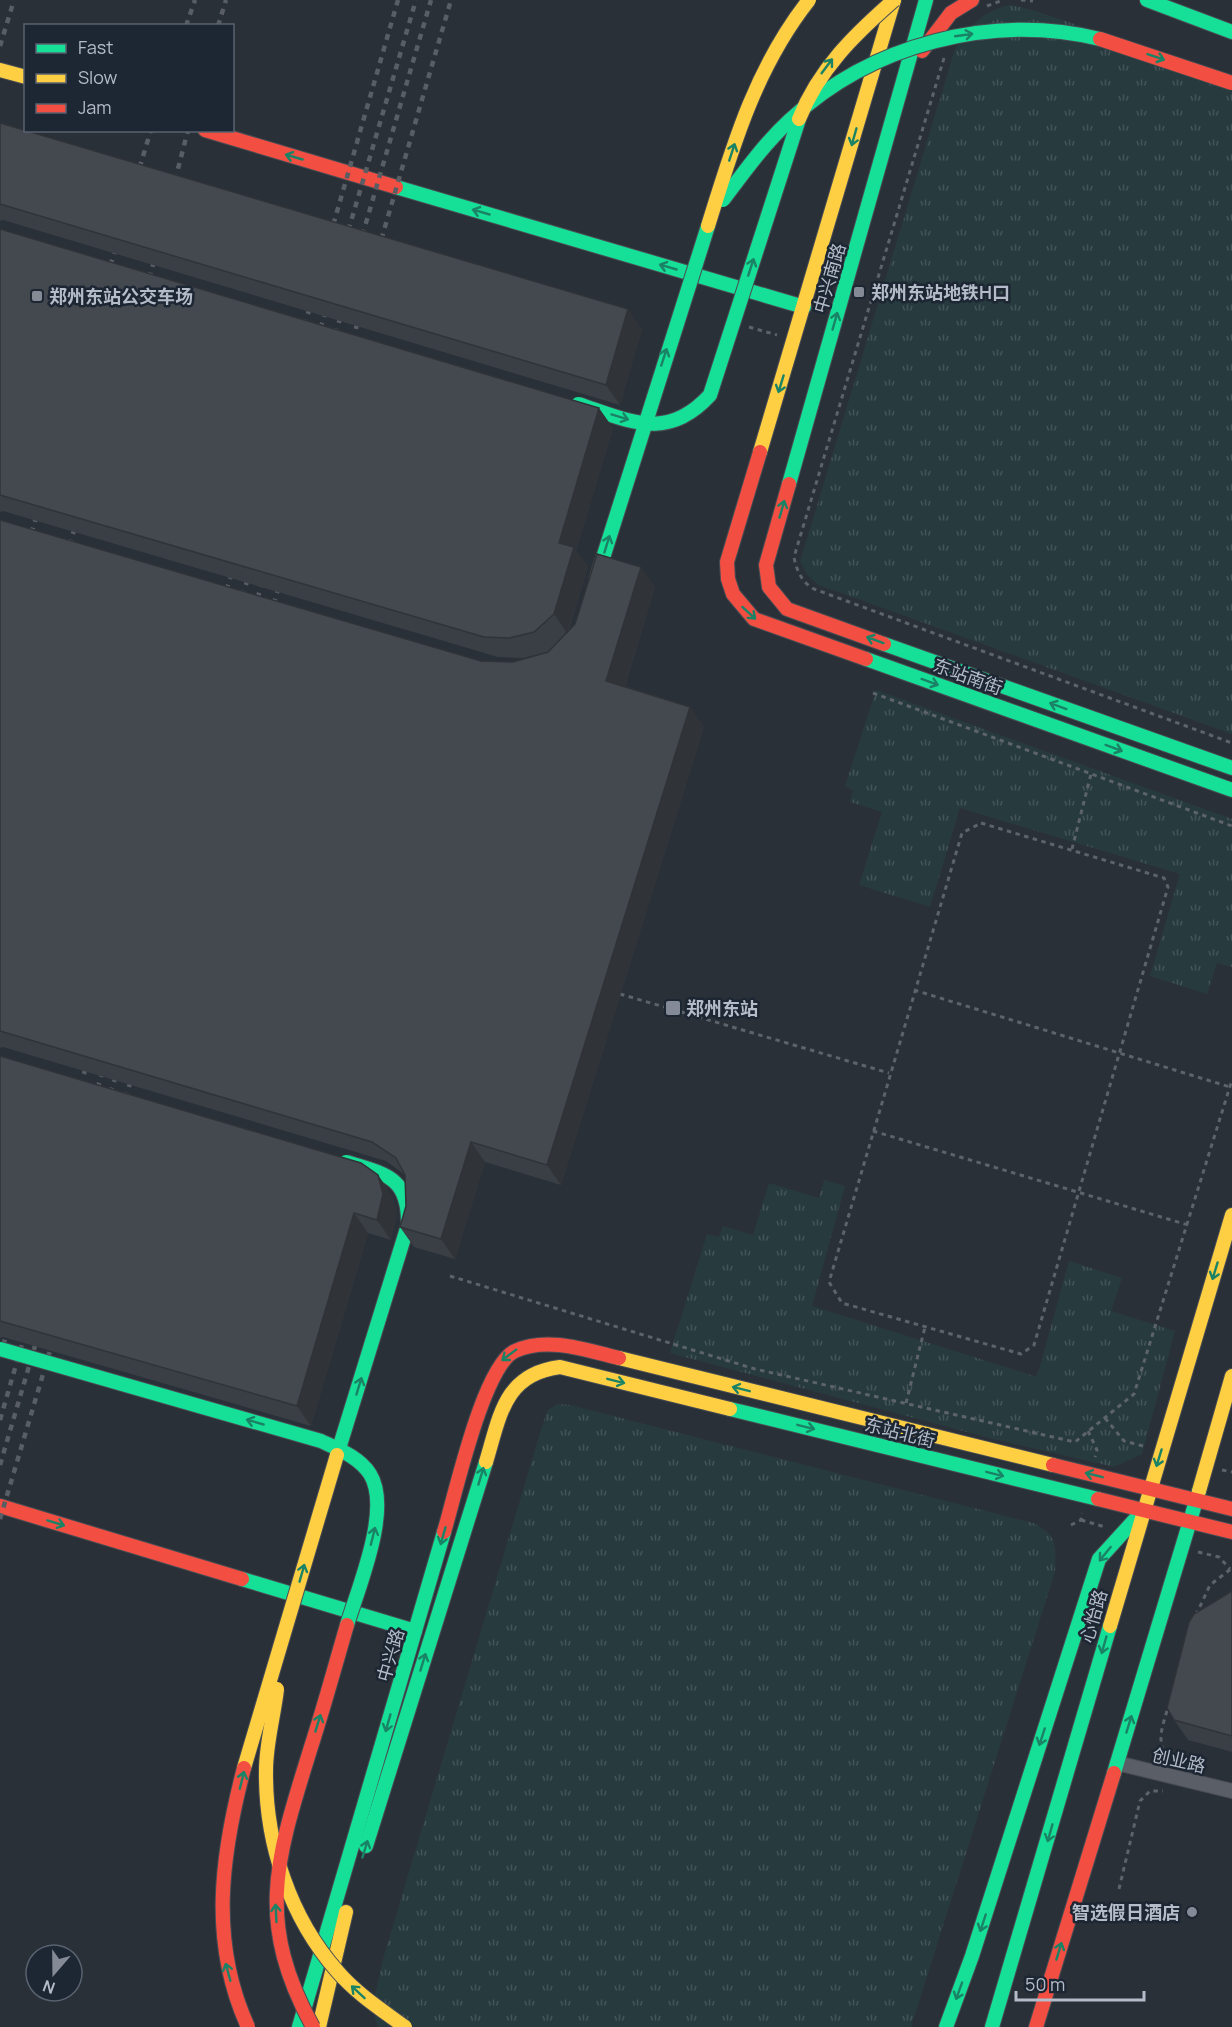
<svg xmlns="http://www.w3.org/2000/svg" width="1232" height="2027" viewBox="0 0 1232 2027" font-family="Manrope,'Noto Sans SC',sans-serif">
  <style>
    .park { fill: url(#park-tufts) }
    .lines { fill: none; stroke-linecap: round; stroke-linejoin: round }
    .street-casing { stroke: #484c53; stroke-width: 16 }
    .fast-casing { stroke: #484c53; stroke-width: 16 }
    .slow-casing { stroke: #484c53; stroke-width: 16 }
    .jam-casing { stroke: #484c53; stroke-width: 16 }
    .path { stroke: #5d636a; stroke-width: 3; stroke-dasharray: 4.5 4.5; stroke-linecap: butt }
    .street { stroke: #5a5e66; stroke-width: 14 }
    .fast { stroke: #16e098; stroke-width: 14 }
    .slow { stroke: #ffcf43; stroke-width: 14 }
    .jam { stroke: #f24e42; stroke-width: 14 }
    .rail { stroke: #595d64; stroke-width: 4.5; stroke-dasharray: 6 6; stroke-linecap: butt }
    .fast-bridge-casing { stroke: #484c53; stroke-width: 16; stroke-linecap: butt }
    .slow-bridge-casing { stroke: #484c53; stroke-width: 16; stroke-linecap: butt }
    .jam-bridge-casing { stroke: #484c53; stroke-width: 16; stroke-linecap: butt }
    .fast-bridge { stroke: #16e098; stroke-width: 14 }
    .slow-bridge { stroke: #ffcf43; stroke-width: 14 }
    .jam-bridge { stroke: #f24e42; stroke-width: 14 }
    .wall { fill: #3a3f45 }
    .shaded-wall { fill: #303338 }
    .building { fill: #444950; stroke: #303338; stroke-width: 1.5 }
    .oneway { stroke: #1a8366 }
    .poi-dot { fill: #848b96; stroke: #1d2633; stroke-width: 2 }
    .labels { text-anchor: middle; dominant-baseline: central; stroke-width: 5; stroke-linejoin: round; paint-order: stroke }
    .street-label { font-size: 18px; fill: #b4bcc9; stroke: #1d2633 }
    .poi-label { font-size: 18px; font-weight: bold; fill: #b4bcc9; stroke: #1d2633; text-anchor: start }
  </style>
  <defs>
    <pattern id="park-tufts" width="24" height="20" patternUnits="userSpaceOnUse" patternTransform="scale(1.5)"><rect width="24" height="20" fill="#273a3e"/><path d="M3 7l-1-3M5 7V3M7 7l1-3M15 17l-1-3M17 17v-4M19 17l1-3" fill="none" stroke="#445559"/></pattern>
  </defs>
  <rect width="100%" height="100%" fill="#2a3038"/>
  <g class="park">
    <path d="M1010,5L1032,10L1232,76V734L819,585L808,576L800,562L955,49C970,26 982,11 1010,5Z"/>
    <polygon points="876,690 1232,819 1232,967 1217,963 1207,994 1150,976 1180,874 960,808 930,907 859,885 882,812 850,802 853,790 845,786"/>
    <polygon points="824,1180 845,1186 812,1306 1037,1377 1069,1261 1122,1278 1111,1311 1175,1331 1142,1454 1114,1467 993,1439 670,1353 707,1234 719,1237 723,1226 753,1235 769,1183 819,1198"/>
    <path d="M557,1404L570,1405L1033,1523C1058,1535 1056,1546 1055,1572L911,2027H378L372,2008L383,1959L541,1430L547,1411Z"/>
  </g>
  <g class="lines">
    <defs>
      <polyline id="street" points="1117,1763 1232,1791"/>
      <g id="fast">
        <polyline points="1147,0 1232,32"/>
        <polyline points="396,187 804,307"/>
        <polyline points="789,484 926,0"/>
        <polyline points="884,644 1232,768"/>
        <polyline points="866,659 1232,790"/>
        <polyline points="730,1409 1098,1499"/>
        <polyline points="242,1579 415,1631"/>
        <polyline points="1114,1773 1199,1491"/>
        <polyline points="366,1846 486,1462"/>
        <polyline points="299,2027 444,1532"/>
        <polyline points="946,2027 972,1956 1099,1559 1139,1515"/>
        <polyline points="992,2027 1110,1626"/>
      </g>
      <g id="slow">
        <polyline points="0,70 26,77"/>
        <polyline points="760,452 894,0"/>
        <polyline points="619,1358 1053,1465"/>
        <path d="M486,1462C500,1416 504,1374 560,1367L730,1409"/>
        <polyline points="1199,1491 1232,1376"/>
        <polyline points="1110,1626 1232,1215"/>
        <polyline points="319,2027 346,1912"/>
      </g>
      <g id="jam">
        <polyline points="922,51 951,13 972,0"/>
        <polyline points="205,130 396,187"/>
        <polyline points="760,452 727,562 728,579 733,594 754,619 866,659"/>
        <polyline points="789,484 766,565 769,587 787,609 884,644"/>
        <polyline points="1053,1465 1232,1509"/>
        <polyline points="1098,1499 1232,1532"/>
        <polyline points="0,1506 242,1579"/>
        <path d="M444,1532C455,1496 483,1366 515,1351C547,1336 586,1350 619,1358"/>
        <polyline points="1036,2027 1114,1773"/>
      </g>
    </defs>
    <use href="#street" class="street-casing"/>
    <use href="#fast" class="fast-casing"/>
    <use href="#slow" class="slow-casing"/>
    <use href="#jam" class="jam-casing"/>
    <g class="path">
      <polyline points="1021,0 1033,1"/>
      <polyline points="987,6 1003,0"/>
      <path d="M944,58L794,557C796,569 802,583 814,589L1232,743"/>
      <polyline points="749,327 777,335"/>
      <polyline points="873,693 1232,826"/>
      <polygon points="981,823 1164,878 1168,887 1034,1345 1021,1354 842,1303 829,1282 962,833"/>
      <polyline points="1072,849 1091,774"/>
      <polyline points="914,990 1230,1087"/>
      <polyline points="620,994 889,1073"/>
      <polyline points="873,1131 1188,1225"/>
      <polyline points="450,1276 755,1369 1075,1442 1134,1394 1232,1080"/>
      <polyline points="906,1403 925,1327"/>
      <polyline points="1105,1418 1124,1441 1147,1447"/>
      <polyline points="1088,1431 1097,1450 1095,1457"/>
      <polyline points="1222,1470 1232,1472"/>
      <polyline points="1081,1520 1105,1527"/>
      <polyline points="1071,1525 1081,1520 1082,1513"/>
      <polyline points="1198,1552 1219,1557 1230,1569"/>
      <polyline points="1196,1615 1210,1585 1232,1568"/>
      <path d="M1168,1758C1155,1741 1163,1726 1168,1707"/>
      <polyline points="1119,1889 1140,1801 1150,1791 1163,1791"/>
    </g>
    <use href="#street" class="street"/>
    <use href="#fast" class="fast"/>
    <use href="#slow" class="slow"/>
    <use href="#jam" class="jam"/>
    <g class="rail">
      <polyline points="186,26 195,0"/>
      <polyline points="218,26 226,0"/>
      <polyline points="0,46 14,0"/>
      <polyline points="136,179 151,130"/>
      <polyline points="172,192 188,130"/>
      <polyline points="330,236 398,0"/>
      <polyline points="345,242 416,0"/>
      <polyline points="359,247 431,0"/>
      <polyline points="378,251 451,0"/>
      <polyline points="107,277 119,237"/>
      <polyline points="146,290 157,250"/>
      <polyline points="301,337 313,297"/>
      <polyline points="317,340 329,300"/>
      <polyline points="332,346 344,305"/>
      <polyline points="349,352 361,311"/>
      <polyline points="28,545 40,504"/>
      <polyline points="66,557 78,517"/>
      <polyline points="223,602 235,562"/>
      <polyline points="239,608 251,568"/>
      <polyline points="254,610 266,570"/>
      <polyline points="270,616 282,576"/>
      <polyline points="77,1097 89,1057"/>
      <polyline points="94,1100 106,1060"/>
      <polyline points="107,1105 119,1065"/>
      <polyline points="122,1110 134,1070"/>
      <polyline points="0,1357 10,1321"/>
      <polyline points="0,1420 27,1327"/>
      <polyline points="0,1465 40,1329"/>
      <polyline points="0,1519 55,1334"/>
    </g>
    <defs>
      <g id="fast-bridge">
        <path d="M723,200C744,172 764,144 790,120C871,44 992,13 1100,39"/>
        <path d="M578,404C630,421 667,442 710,395L799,119"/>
        <polyline points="596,580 708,226"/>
        <path d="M0,1349L321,1441C338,1449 359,1457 370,1474C392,1509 358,1588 347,1625"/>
        <path d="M337,1455L408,1225C409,1177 386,1174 346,1162"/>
      </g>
      <g id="slow-bridge">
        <path d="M799,119C819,69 854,35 894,0"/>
        <path d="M708,226C733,145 756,67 809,0"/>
        <path d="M277,1689C274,1716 266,1743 266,1770C265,1843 290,1918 338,1972C357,1994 382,2010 405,2027"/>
        <polyline points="244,1768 337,1455"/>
      </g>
      <g id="jam-bridge">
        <polyline points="1100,39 1232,83"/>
        <path d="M244,1768C221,1856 209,1942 248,2027"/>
        <path d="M313,2027C254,1920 277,1857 311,1747C324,1707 335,1666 347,1625"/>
      </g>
    </defs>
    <use href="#fast-bridge" class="fast-bridge-casing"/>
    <use href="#slow-bridge" class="slow-bridge-casing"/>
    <use href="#jam-bridge" class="jam-bridge-casing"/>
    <use href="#fast-bridge" class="fast-bridge"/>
    <use href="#slow-bridge" class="slow-bridge"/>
    <use href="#jam-bridge" class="jam-bridge"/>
  </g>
  <g class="wall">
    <polygon points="0,123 642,329 620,405 3,220 0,221"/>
    <polygon points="0,229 613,428 576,551 588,567 568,632 655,587 625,686 690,707 704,727 561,1185 485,1162 455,1259 414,1247 400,1227 406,1206 405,1175 386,1161 3,1047 0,1048 0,520 481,661 513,662 544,653 523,658 498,657 3,511 0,512"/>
    <polygon points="0,1056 392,1195 397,1214 391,1240 368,1233 311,1426 3,1337 0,1338"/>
    <polygon points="1232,1591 1232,1752 1188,1740 1174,1720"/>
  </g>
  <g class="shaded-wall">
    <polygon points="628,309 642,329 620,405 606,385"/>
    <polygon points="599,408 613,428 576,551 588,567 567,633 554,614 559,543"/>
    <polygon points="641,567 655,587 620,701 606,681"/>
    <polygon points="690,707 704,727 561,1185 547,1165"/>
    <polygon points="471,1142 485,1162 455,1259 441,1239"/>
    <polygon points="378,1175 392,1195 397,1214 391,1240 377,1220"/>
    <polygon points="354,1213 368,1233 311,1426 297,1406"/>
  </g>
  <g class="building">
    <polygon points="0,123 628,309 606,385 0,204"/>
    <polygon points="0,229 599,408 559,543 574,547 554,614 534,632 509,638 484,637 0,495"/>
    <polygon points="0,520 481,661 513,662 548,652 575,624 597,554 641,567 606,681 690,707 547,1165 471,1142 441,1239 400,1227 406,1206 405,1175 396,1158 372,1142 0,1031"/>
    <polygon points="0,1056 361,1163 378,1175 383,1194 377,1220 354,1213 297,1406 0,1321"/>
    <polygon points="1232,1591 1232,1736 1174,1720 1167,1708 1189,1622 1194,1614"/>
  </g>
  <defs><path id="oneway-shaft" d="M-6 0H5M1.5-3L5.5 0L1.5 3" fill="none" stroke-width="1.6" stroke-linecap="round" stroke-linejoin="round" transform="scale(1.5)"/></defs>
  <g class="oneway">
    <use href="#oneway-shaft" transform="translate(964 35) rotate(-8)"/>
    <use href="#oneway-shaft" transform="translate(1156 57) rotate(19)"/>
    <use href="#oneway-shaft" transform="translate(827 66) rotate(-53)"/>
    <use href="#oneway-shaft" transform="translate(854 137) rotate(106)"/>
    <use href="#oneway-shaft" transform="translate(732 152) rotate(-72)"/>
    <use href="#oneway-shaft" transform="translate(294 157) rotate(-164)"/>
    <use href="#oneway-shaft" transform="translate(481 212) rotate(-164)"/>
    <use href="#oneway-shaft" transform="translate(668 267) rotate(-164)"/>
    <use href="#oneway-shaft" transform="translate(751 267) rotate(-72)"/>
    <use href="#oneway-shaft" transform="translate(835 321) rotate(-74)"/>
    <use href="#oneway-shaft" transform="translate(664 357) rotate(-72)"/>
    <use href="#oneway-shaft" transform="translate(781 384) rotate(107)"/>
    <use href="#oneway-shaft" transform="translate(620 417) rotate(17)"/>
    <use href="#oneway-shaft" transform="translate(782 509) rotate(-74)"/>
    <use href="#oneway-shaft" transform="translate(607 544) rotate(-73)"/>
    <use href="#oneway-shaft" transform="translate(749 613) rotate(42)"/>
    <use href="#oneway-shaft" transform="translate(875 640) rotate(-160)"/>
    <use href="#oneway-shaft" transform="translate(930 682) rotate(20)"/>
    <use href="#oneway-shaft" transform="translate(1058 706) rotate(-160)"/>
    <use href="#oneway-shaft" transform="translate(1114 748) rotate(20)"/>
    <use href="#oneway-shaft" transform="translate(1215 1271) rotate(107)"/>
    <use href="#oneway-shaft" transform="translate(509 1355) rotate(143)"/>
    <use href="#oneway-shaft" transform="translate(616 1381) rotate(14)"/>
    <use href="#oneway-shaft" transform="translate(359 1386) rotate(-73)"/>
    <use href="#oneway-shaft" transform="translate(741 1389) rotate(-166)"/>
    <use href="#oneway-shaft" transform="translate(255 1422) rotate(-164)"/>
    <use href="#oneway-shaft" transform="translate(806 1427) rotate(14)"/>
    <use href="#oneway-shaft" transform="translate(1159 1458) rotate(107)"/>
    <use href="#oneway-shaft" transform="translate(995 1474) rotate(14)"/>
    <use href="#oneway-shaft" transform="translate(1094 1475) rotate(-166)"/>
    <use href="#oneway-shaft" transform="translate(481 1476) rotate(-73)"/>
    <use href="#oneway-shaft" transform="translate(56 1523) rotate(17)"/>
    <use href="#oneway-shaft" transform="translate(373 1536) rotate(-76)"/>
    <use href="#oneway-shaft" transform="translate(443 1536) rotate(106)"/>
    <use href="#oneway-shaft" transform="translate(1105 1554) rotate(129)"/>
    <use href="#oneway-shaft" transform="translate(302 1573) rotate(-74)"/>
    <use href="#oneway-shaft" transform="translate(1104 1645) rotate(106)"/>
    <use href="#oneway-shaft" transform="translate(423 1662) rotate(-73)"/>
    <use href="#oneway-shaft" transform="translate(318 1723) rotate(-73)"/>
    <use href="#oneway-shaft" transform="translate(388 1723) rotate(106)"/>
    <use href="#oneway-shaft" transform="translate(1129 1724) rotate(-73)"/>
    <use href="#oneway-shaft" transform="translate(1042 1737) rotate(108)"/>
    <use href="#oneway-shaft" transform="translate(242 1780) rotate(-76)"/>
    <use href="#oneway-shaft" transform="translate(1050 1833) rotate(106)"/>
    <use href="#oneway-shaft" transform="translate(365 1849) rotate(-73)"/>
    <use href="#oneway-shaft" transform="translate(276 1913) rotate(-93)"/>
    <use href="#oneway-shaft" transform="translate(983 1923) rotate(108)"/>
    <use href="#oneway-shaft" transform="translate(1059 1951) rotate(-73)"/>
    <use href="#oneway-shaft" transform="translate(228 1972) rotate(-105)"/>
    <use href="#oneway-shaft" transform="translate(959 1991) rotate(110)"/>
    <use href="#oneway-shaft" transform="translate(358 1992) rotate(-137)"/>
  </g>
  <g class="poi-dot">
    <rect x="853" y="286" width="12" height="12" rx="3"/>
    <rect x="31" y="290" width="12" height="12" rx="3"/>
    <rect x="665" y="1000" width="16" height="16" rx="3"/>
    <circle cx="1192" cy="1912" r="6"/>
  </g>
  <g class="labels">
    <g class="street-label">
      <text transform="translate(829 278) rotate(-74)">中兴南路</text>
      <text transform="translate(968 676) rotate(20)">东站南街</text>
      <text transform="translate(900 1432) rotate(14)">东站北街</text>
      <text transform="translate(1093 1616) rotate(-74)">心怡路</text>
      <text transform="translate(390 1655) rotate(-74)">中兴路</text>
      <text transform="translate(1179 1760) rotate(13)">创业路</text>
    </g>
    <g class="poi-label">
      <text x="871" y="292">郑州东站地铁H口</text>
      <text x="49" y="296">郑州东站公交车场</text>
      <text x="686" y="1008">郑州东站</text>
      <text x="1180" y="1912" text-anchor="end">智选假日酒店</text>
    </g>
  </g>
  <rect x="24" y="24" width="210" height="108" fill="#1d2633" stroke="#59626f" stroke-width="1.5"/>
  <rect x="36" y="44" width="30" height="9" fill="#16e098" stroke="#59626f" stroke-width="1.5"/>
  <text x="78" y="54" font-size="18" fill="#b4bcc9">Fast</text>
  <rect x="36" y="74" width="30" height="9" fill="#ffcf43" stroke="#59626f" stroke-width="1.5"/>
  <text x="78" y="84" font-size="18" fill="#b4bcc9">Slow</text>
  <rect x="36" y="104" width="30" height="9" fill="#f24e42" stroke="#59626f" stroke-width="1.5"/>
  <text x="78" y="114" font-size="18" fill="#b4bcc9">Jam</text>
  <g transform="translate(54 1973) rotate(200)"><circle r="28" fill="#1d2633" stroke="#59626f" stroke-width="1.5"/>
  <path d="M0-4.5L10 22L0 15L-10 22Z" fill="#848b96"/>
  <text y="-9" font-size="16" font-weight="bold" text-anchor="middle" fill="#b4bcc9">N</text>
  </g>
  <path d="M1016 1991v9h128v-9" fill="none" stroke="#b4bcc9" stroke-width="3"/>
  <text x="1025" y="1991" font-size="18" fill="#b4bcc9" stroke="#1d2633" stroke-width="4.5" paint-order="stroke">50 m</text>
</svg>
